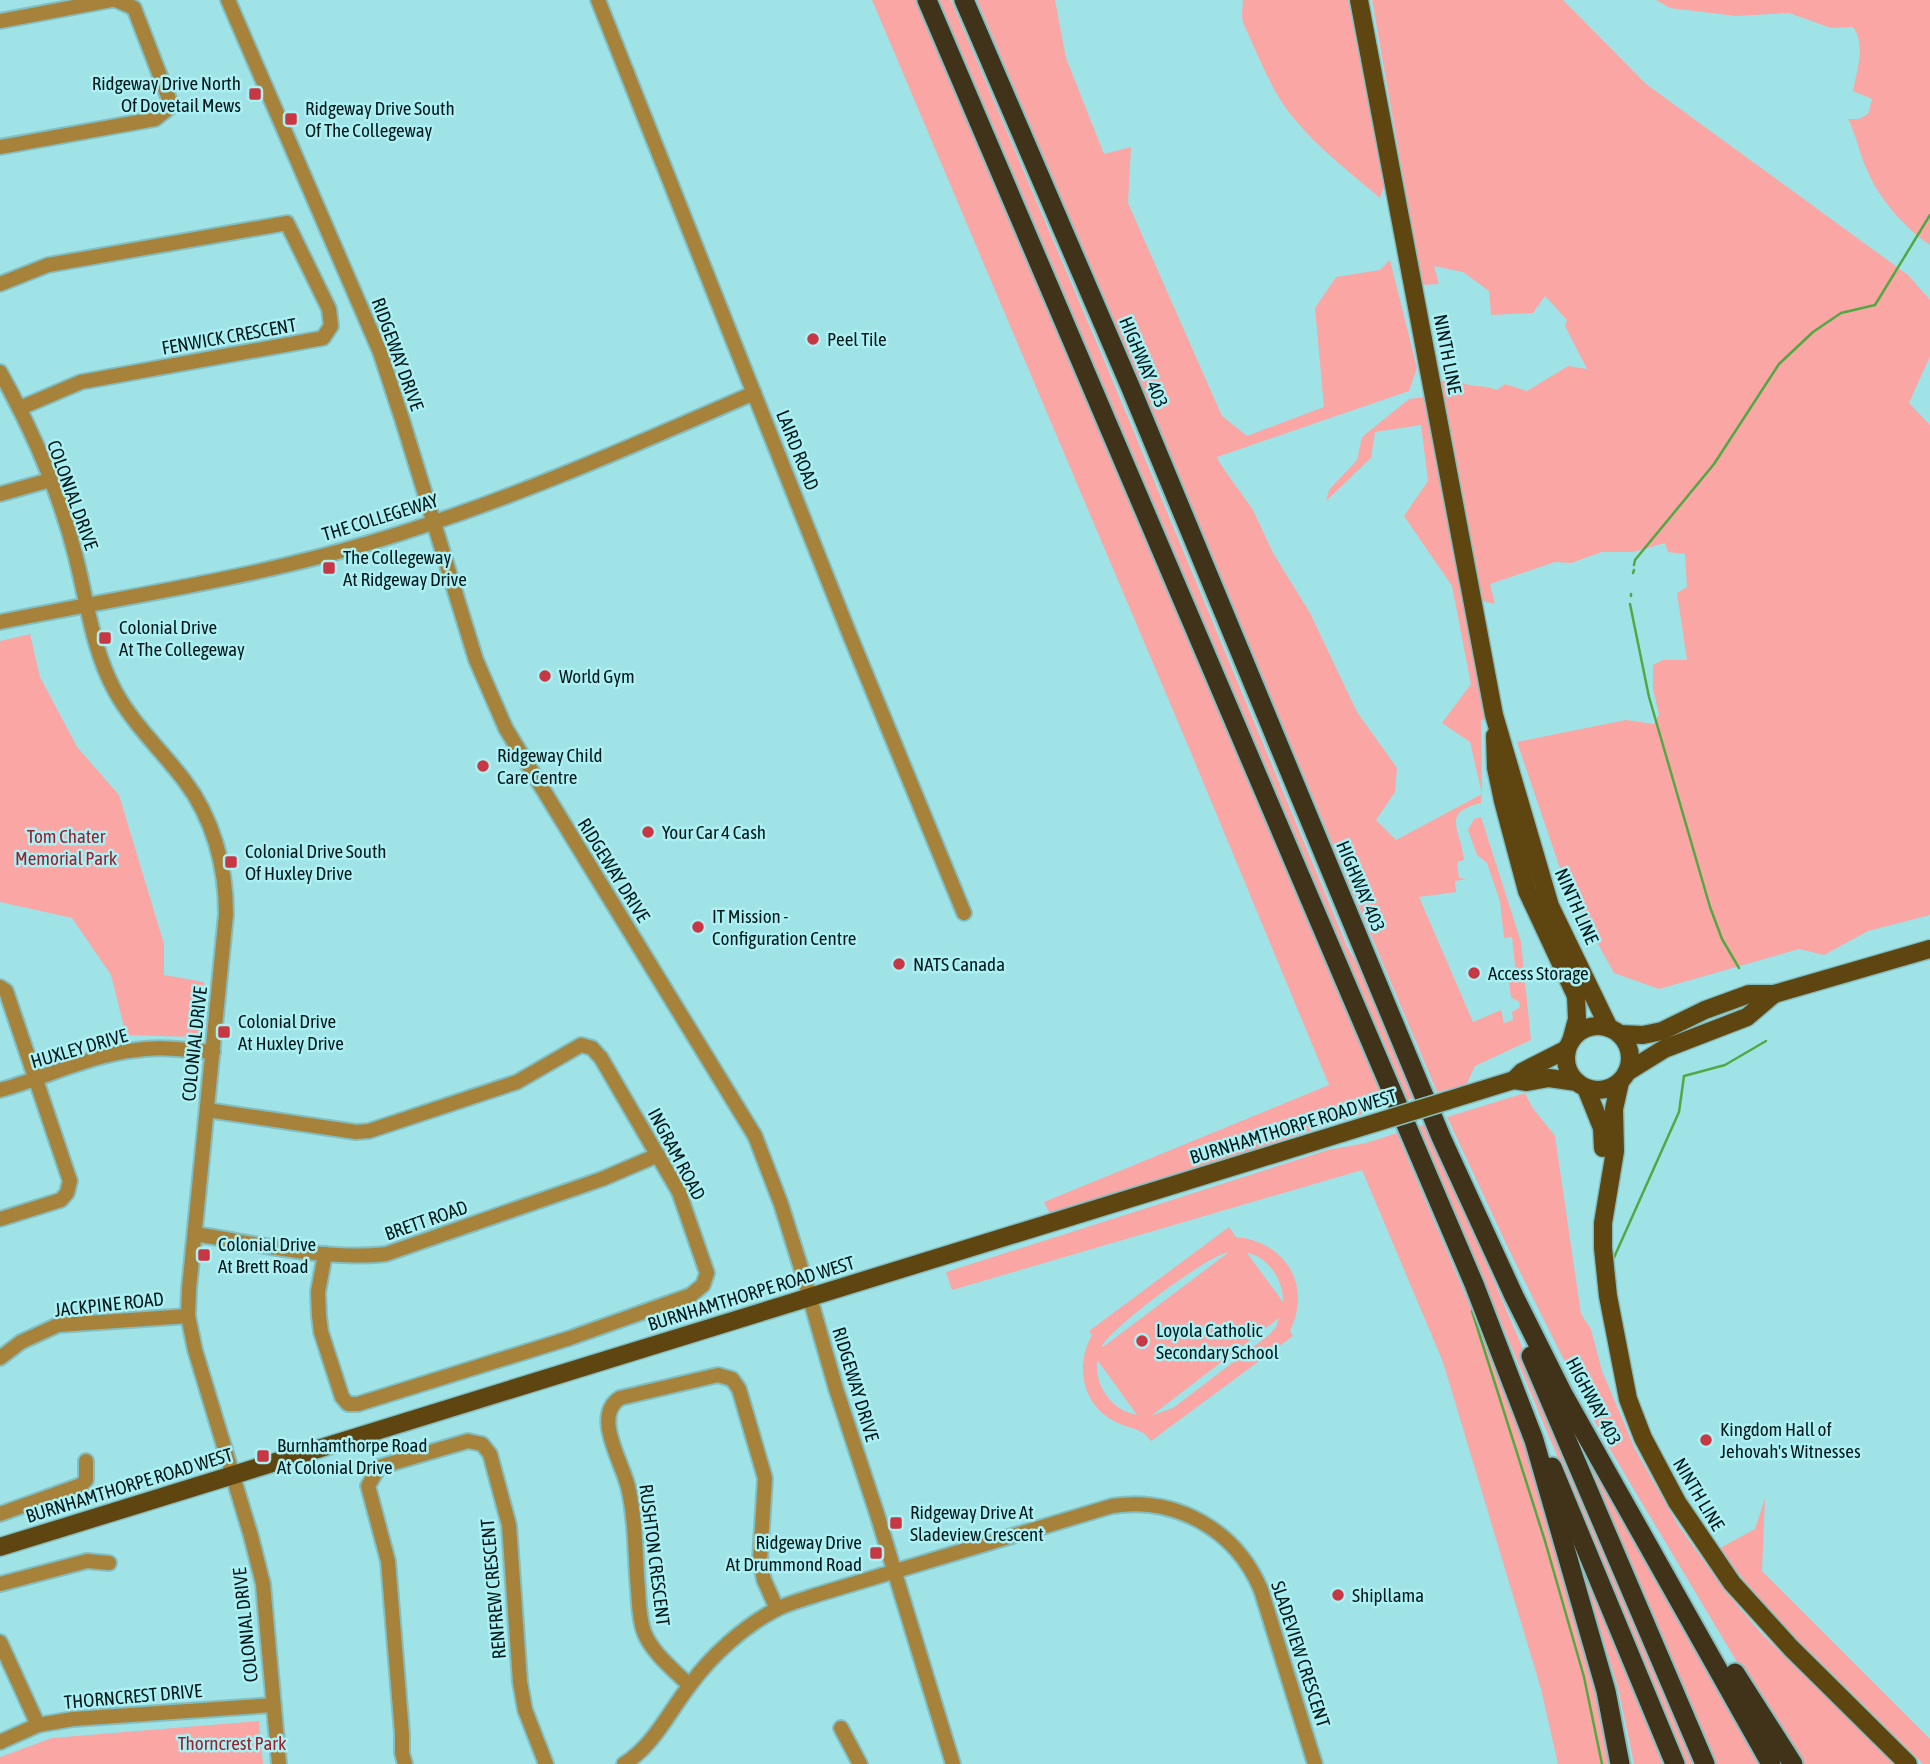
<svg xmlns="http://www.w3.org/2000/svg" width="1930" height="1764" viewBox="0 0 1930 1764" font-family="'Asap Condensed',sans-serif">
  <style>
    .green { fill: #f9a6a4; fill-rule: evenodd }
    .lines { fill: none; stroke-linecap: round; stroke-linejoin: round }
    .stream { stroke: #52a944; stroke-width: 2.5 }
    .minor-casing { stroke: #83bfc2; stroke-width: 18 }
    .major-casing { stroke: #83bfc2; stroke-width: 21 }
    .highway-casing { stroke: #83bfc2; stroke-width: 23 }
    .minor { stroke: #a7823b; stroke-width: 14 }
    .major { stroke: #5f4611; stroke-width: 18 }
    .highway { stroke: #413319; stroke-width: 19 }
    .major-bridge-casing { stroke: #83bfc2; stroke-width: 21; stroke-linecap: butt }
    .major-bridge { stroke: #5f4611; stroke-width: 18 }
    .poi-dot { fill: #c83844; stroke: #adf0f4; stroke-width: 2.5 }
    .labels { text-anchor: middle; dominant-baseline: central; stroke-width: 5; stroke-linejoin: round; paint-order: stroke }
    .poi-label { font-size: 19px; fill: #00191a; stroke: #adf0f4; text-anchor: start }
    .street-label { font-size: 19px; fill: #00191a; stroke: #adf0f4 }
    .park-label { font-size: 19px; fill: #97212d; stroke: #adf0f4 }
  </style>
  <rect width="100%" height="100%" fill="#a0e3e7"/>
  <g class="green">
    <polygon points="872,0 916,0 1386,1106 1051,1216 1044,1202 1329,1085 1189,748"/>
    <polygon points="935,0 951,0 1107,367 1347,946 1364,977 1415,1098 1407,1100 1382,1038 1335,939"/>
    <path d="M977,0H1055L1066,58L1104,154L1131,147L1128,203L1222,416L1247,436L1324,407L1315,308L1336,277L1380,270L1390,260L1417,368L1409,391L1217,457L1221,465L1253,510L1273,553L1310,613L1357,712L1397,768L1395,792L1376,820L1396,840L1482,794L1470,742L1442,723L1471,684L1452,586L1404,516L1428,481L1421,425L1375,432L1371,458L1326,501L1329,490L1357,460L1362,437L1409,399L1425,397L1488,720H1481L1482,794L1481,803C1440,813 1461,829 1464,860L1457,862L1459,878L1467,879L1455,881L1456,892L1419,897L1473,1022L1501,1010L1504,1023L1513,1020L1512,1012L1520,1007L1519,1002L1511,997L1508,976L1516,975L1512,937L1504,938L1500,901L1487,863L1477,855L1468,830L1474,819L1481,817L1521,942L1531,1040L1475,1066L1466,1085L1437,1092Z"/>
    <path d="M1243,0H1348L1386,180L1380,198C1346,169 1306,139 1281,101C1266,77 1255,48 1243,23L1242,16Z"/>
    <path d="M1372,0H1563L1646,84L1908,275L1930,300V356L1909,403L1930,425V915L1868,931L1824,955L1799,949L1659,989L1614,973L1566,886L1517,742L1626,720L1654,724L1659,714L1653,689V665L1663,660H1687L1677,593L1687,587L1685,554L1668,552L1665,543L1633,552H1602L1571,563L1555,562L1490,584L1495,604L1482,601L1441,381L1454,378C1472,390 1478,383 1497,390L1505,384L1527,391L1568,366L1587,369L1565,326L1567,320L1545,296L1533,313L1491,315L1489,291L1463,272L1434,266L1439,284L1422,285Z"/>
    <path d="M1656,0H1930V245C1905,228 1879,199 1867,170C1859,153 1857,137 1848,119H1859L1868,114L1872,99L1853,91C1857,71 1866,44 1853,27L1831,28L1789,13L1736,16L1670,8Z"/>
    <polygon points="30,634 40,677 77,747 119,795 164,944 164,975 204,982 198,1034 195,1037 126,1035 111,975 72,918 0,902 0,641"/>
    <polygon points="1525,1093 1532,1107 1555,1136 1581,1314 1591,1329 1602,1371 1635,1449 1678,1525 1726,1592 1762,1634 1895,1764 1801,1764 1740,1667 1602,1436 1510,1252 1447,1117"/>
    <polygon points="1427,1124 1677,1710 1699,1764 1683,1764 1591,1537 1419,1126"/>
    <path d="M1397,1133C1431,1215 1467,1296 1499,1378C1548,1503 1584,1634 1614,1764H1558L1541,1689L1443,1362L1362,1170L952,1290L946,1272L1328,1150L1366,1143Z"/>
    <path d="M1229,1227L1236,1237C1286,1242 1312,1285 1290,1331L1293,1336L1151,1441C1140,1426 1129,1430 1114,1421C1082,1404 1075,1365 1092,1335L1089,1331ZM1229,1252L1103,1347L1102,1346C1112,1327 1208,1255 1229,1252ZM1247,1253C1268,1256 1284,1281 1283,1302ZM1279,1318L1276,1327L1269,1335L1173,1408L1151,1416ZM1097,1361H1098L1137,1415C1111,1410 1095,1387 1097,1361Z"/>
    <polygon points="1577,1436 1762,1764 1712,1764 1575,1438"/>
    <polygon points="1765,1498 1762,1571 1930,1739 1930,1764 1923,1764 1760,1603 1720,1548 1755,1529"/>
    <polygon points="1582,1561 1640,1703 1662,1764 1634,1764 1618,1688 1580,1563"/>
    <polygon points="259,1721 263,1764 0,1764 0,1757 52,1738"/>
  </g>
  <g class="lines">
    <g class="stream">
      <polyline points="1634,565 1635,560 1714,464 1779,364 1813,332 1841,313 1875,305 1930,215"/>
      <polyline points="1633,573 1634,570"/>
      <polyline points="1631,596 1631,594"/>
      <polyline points="1630,604 1649,697 1710,907 1722,939 1739,968"/>
      <polyline points="1612,1262 1679,1112 1684,1076 1725,1065 1766,1041"/>
      <polyline points="1472,1311 1545,1541 1584,1677 1602,1764"/>
    </g>
    <defs>
      <g id="minor">
        <polyline points="228,0 380,352 402,419 476,660 506,729 755,1136 781,1204 806,1284 836,1389 877,1514 953,1764"/>
        <polyline points="598,0 849,633 964,913"/>
        <polyline points="0,21 111,0"/>
        <polyline points="0,147 155,119 169,108 169,99 134,8 116,0"/>
        <polyline points="0,284 48,265 287,223 329,309 331,326 323,338 81,382 20,408"/>
        <path d="M0,372C31,428 59,491 75,554C87,600 92,649 115,691C133,724 161,750 184,780C213,818 226,866 226,914L189,1289L188,1316L195,1350L251,1536L263,1584L279,1764"/>
        <polyline points="0,494 50,480"/>
        <path d="M0,622C123,597 248,579 369,543C501,504 628,448 754,393"/>
        <polyline points="0,987 6,991 70,1181 67,1193 61,1200 0,1219"/>
        <path d="M0,1090C45,1078 89,1055 136,1050C162,1046 187,1050 213,1052"/>
        <polyline points="207,1110 356,1132 369,1131 517,1082 581,1045 592,1048 601,1058 679,1192 707,1273 703,1285 691,1295 570,1338 358,1404 348,1404 342,1397 321,1332 319,1316 318,1292 325,1254"/>
        <path d="M195,1234C254,1243 327,1261 386,1254L602,1179L658,1155"/>
        <polyline points="0,1358 21,1342 58,1325 188,1316"/>
        <polyline points="0,1514 81,1485 86,1480 86,1461"/>
        <polyline points="0,1584 87,1561 109,1563"/>
        <polyline points="0,1642 38,1725"/>
        <path d="M689,1685C674,1670 652,1653 644,1632C639,1619 639,1604 638,1590C635,1556 636,1520 628,1487C622,1461 592,1416 620,1398L718,1375L732,1379L739,1389L765,1478L760,1560L764,1580L777,1609"/>
        <polyline points="841,1728 860,1764"/>
        <polyline points="0,1742 38,1725 73,1719 273,1705"/>
        <polyline points="405,1764 402,1753 402,1734 388,1561 368,1486 379,1467 468,1441 482,1444 490,1454 509,1525 520,1682 525,1710 546,1764"/>
        <path d="M624,1764C654,1745 669,1712 690,1685C711,1656 743,1627 775,1610C788,1603 802,1600 816,1595L1112,1506C1176,1496 1236,1530 1261,1590L1315,1764"/>
      </g>
      <g id="major">
        <polyline points="1359,0 1494,715 1550,906 1609,1028"/>
        <polyline points="1495,736 1496,768 1503,801 1527,891 1576,996 1577,1019 1571,1041"/>
        <circle cx="1598" cy="1058" r="32"/>
        <polyline points="1619,1034 1643,1035 1662,1031 1705,1010 1749,994 1774,994 1930,949"/>
        <polyline points="1627,1072 1664,1049 1747,1017 1774,994"/>
        <polyline points="1514,1080 1527,1082 1549,1078 1577,1082"/>
        <polyline points="1620,1082 1614,1109 1615,1151 1603,1223 1603,1248 1608,1296 1628,1399 1643,1438 1677,1502 1732,1583 1791,1648 1908,1764"/>
        <polyline points="1586,1088 1602,1128 1603,1148"/>
        <polyline points="1446,1101 1514,1080 1522,1072 1567,1049"/>
        <polyline points="0,1547 1342,1133"/>
      </g>
      <g id="highway">
        <polyline points="927,0 1474,1284 1534,1440 1606,1691 1620,1764"/>
        <polyline points="964,0 1130,386 1441,1137 1514,1296 1563,1394 1771,1764"/>
        <polyline points="1531,1356 1705,1764"/>
        <polyline points="1552,1467 1675,1764"/>
        <polyline points="1735,1673 1793,1764"/>
      </g>
    </defs>
    <use href="#minor" class="minor-casing"/>
    <use href="#major" class="major-casing"/>
    <use href="#highway" class="highway-casing"/>
    <use href="#minor" class="minor"/>
    <use href="#major" class="major"/>
    <use href="#highway" class="highway"/>
    <defs>
      <polyline id="major-bridge" points="1342,1133 1446,1101"/>
    </defs>
    <use href="#major-bridge" class="major-bridge-casing"/>
    <use href="#major-bridge" class="major-bridge"/>
  </g>
  <g class="poi-dot">
    <rect x="248" y="87" width="14" height="14" rx="3.5"/>
    <rect x="284" y="112" width="14" height="14" rx="3.5"/>
    <circle cx="813" cy="339" r="7"/>
    <rect x="322" y="561" width="14" height="14" rx="3.5"/>
    <rect x="98" y="631" width="14" height="14" rx="3.5"/>
    <circle cx="545" cy="676" r="7"/>
    <circle cx="483" cy="766" r="7"/>
    <circle cx="648" cy="832" r="7"/>
    <rect x="224" y="855" width="14" height="14" rx="3.5"/>
    <circle cx="698" cy="927" r="7"/>
    <circle cx="899" cy="964" r="7"/>
    <circle cx="1474" cy="973" r="7"/>
    <rect x="217" y="1025" width="14" height="14" rx="3.5"/>
    <rect x="197" y="1248" width="14" height="14" rx="3.5"/>
    <circle cx="1142" cy="1341" r="7"/>
    <circle cx="1706" cy="1440" r="7"/>
    <rect x="256" y="1449" width="14" height="14" rx="3.5"/>
    <rect x="889" y="1516" width="14" height="14" rx="3.5"/>
    <rect x="869" y="1546" width="14" height="14" rx="3.5"/>
    <circle cx="1338" cy="1595" r="7"/>
  </g>
  <g class="labels">
    <g class="poi-label">
      <text x="241" y="83" text-anchor="end">Ridgeway Drive North<tspan x="241" dy="22">Of Dovetail Mews</tspan></text>
      <text x="305" y="108">Ridgeway Drive South<tspan x="305" dy="22">Of The Collegeway</tspan></text>
      <text x="827" y="339">Peel Tile</text>
      <text x="343" y="557">The Collegeway<tspan x="343" dy="22">At Ridgeway Drive</tspan></text>
      <text x="119" y="627">Colonial Drive<tspan x="119" dy="22">At The Collegeway</tspan></text>
      <text x="559" y="676">World Gym</text>
      <text x="497" y="755">Ridgeway Child<tspan x="497" dy="22">Care Centre</tspan></text>
      <text x="662" y="832">Your Car 4 Cash</text>
      <text x="245" y="851">Colonial Drive South<tspan x="245" dy="22">Of Huxley Drive</tspan></text>
      <text x="712" y="916">IT Mission -<tspan x="712" dy="22">Configuration Centre</tspan></text>
      <text x="913" y="964">NATS Canada</text>
      <text x="1488" y="973">Access Storage</text>
      <text x="238" y="1021">Colonial Drive<tspan x="238" dy="22">At Huxley Drive</tspan></text>
      <text x="218" y="1244">Colonial Drive<tspan x="218" dy="22">At Brett Road</tspan></text>
      <text x="1156" y="1330">Loyola Catholic<tspan x="1156" dy="22">Secondary School</tspan></text>
      <text x="1720" y="1429">Kingdom Hall of<tspan x="1720" dy="22">Jehovah's Witnesses</tspan></text>
      <text x="277" y="1445">Burnhamthorpe Road<tspan x="277" dy="22">At Colonial Drive</tspan></text>
      <text x="910" y="1512">Ridgeway Drive At<tspan x="910" dy="22">Sladeview Crescent</tspan></text>
      <text x="862" y="1542" text-anchor="end">Ridgeway Drive<tspan x="862" dy="22">At Drummond Road</tspan></text>
      <text x="1352" y="1595">Shipllama</text>
    </g>
    <g class="street-label">
      <text transform="translate(229 336) rotate(-10)">FENWICK CRESCENT</text>
      <text transform="translate(398 354) rotate(70)">RIDGEWAY DRIVE</text>
      <text transform="translate(1448 354) rotate(79)">NINTH LINE</text>
      <text transform="translate(1144 362) rotate(67)">HIGHWAY 403</text>
      <text transform="translate(798 450) rotate(68)">LAIRD ROAD</text>
      <text transform="translate(73 495) rotate(70)">COLONIAL DRIVE</text>
      <text transform="translate(380 517) rotate(-17)">THE COLLEGEWAY</text>
      <text transform="translate(614 870) rotate(58)">RIDGEWAY DRIVE</text>
      <text transform="translate(1361 886) rotate(67)">HIGHWAY 403</text>
      <text transform="translate(1577 906) rotate(66)">NINTH LINE</text>
      <text transform="translate(194 1044) rotate(-84)">COLONIAL DRIVE</text>
      <text transform="translate(79 1048) rotate(-16)">HUXLEY DRIVE</text>
      <text transform="translate(1293 1126) rotate(-17)">BURNHAMTHORPE ROAD WEST</text>
      <text transform="translate(677 1154) rotate(62)">INGRAM ROAD</text>
      <text transform="translate(426 1220) rotate(-19)">BRETT ROAD</text>
      <text transform="translate(751 1293) rotate(-17)">BURNHAMTHORPE ROAD WEST</text>
      <text transform="translate(109 1304) rotate(-6)">JACKPINE ROAD</text>
      <text transform="translate(856 1384) rotate(73)">RIDGEWAY DRIVE</text>
      <text transform="translate(1594 1401) rotate(62)">HIGHWAY 403</text>
      <text transform="translate(129 1485) rotate(-17)">BURNHAMTHORPE ROAD WEST</text>
      <text transform="translate(1699 1494) rotate(59)">NINTH LINE</text>
      <text transform="translate(655 1555) rotate(83)">RUSHTON CRESCENT</text>
      <text transform="translate(493 1589) rotate(-95)">RENFREW CRESCENT</text>
      <text transform="translate(245 1625) rotate(-96)">COLONIAL DRIVE</text>
      <text transform="translate(1301 1654) rotate(72)">SLADEVIEW CRESCENT</text>
      <text transform="translate(133 1696) rotate(-5)">THORNCREST DRIVE</text>
    </g>
    <g class="park-label">
      <text x="66" y="836">Tom Chater<tspan x="66" dy="22">Memorial Park</tspan></text>
      <text x="232" y="1743">Thorncrest Park</text>
    </g>
  </g>
</svg>
